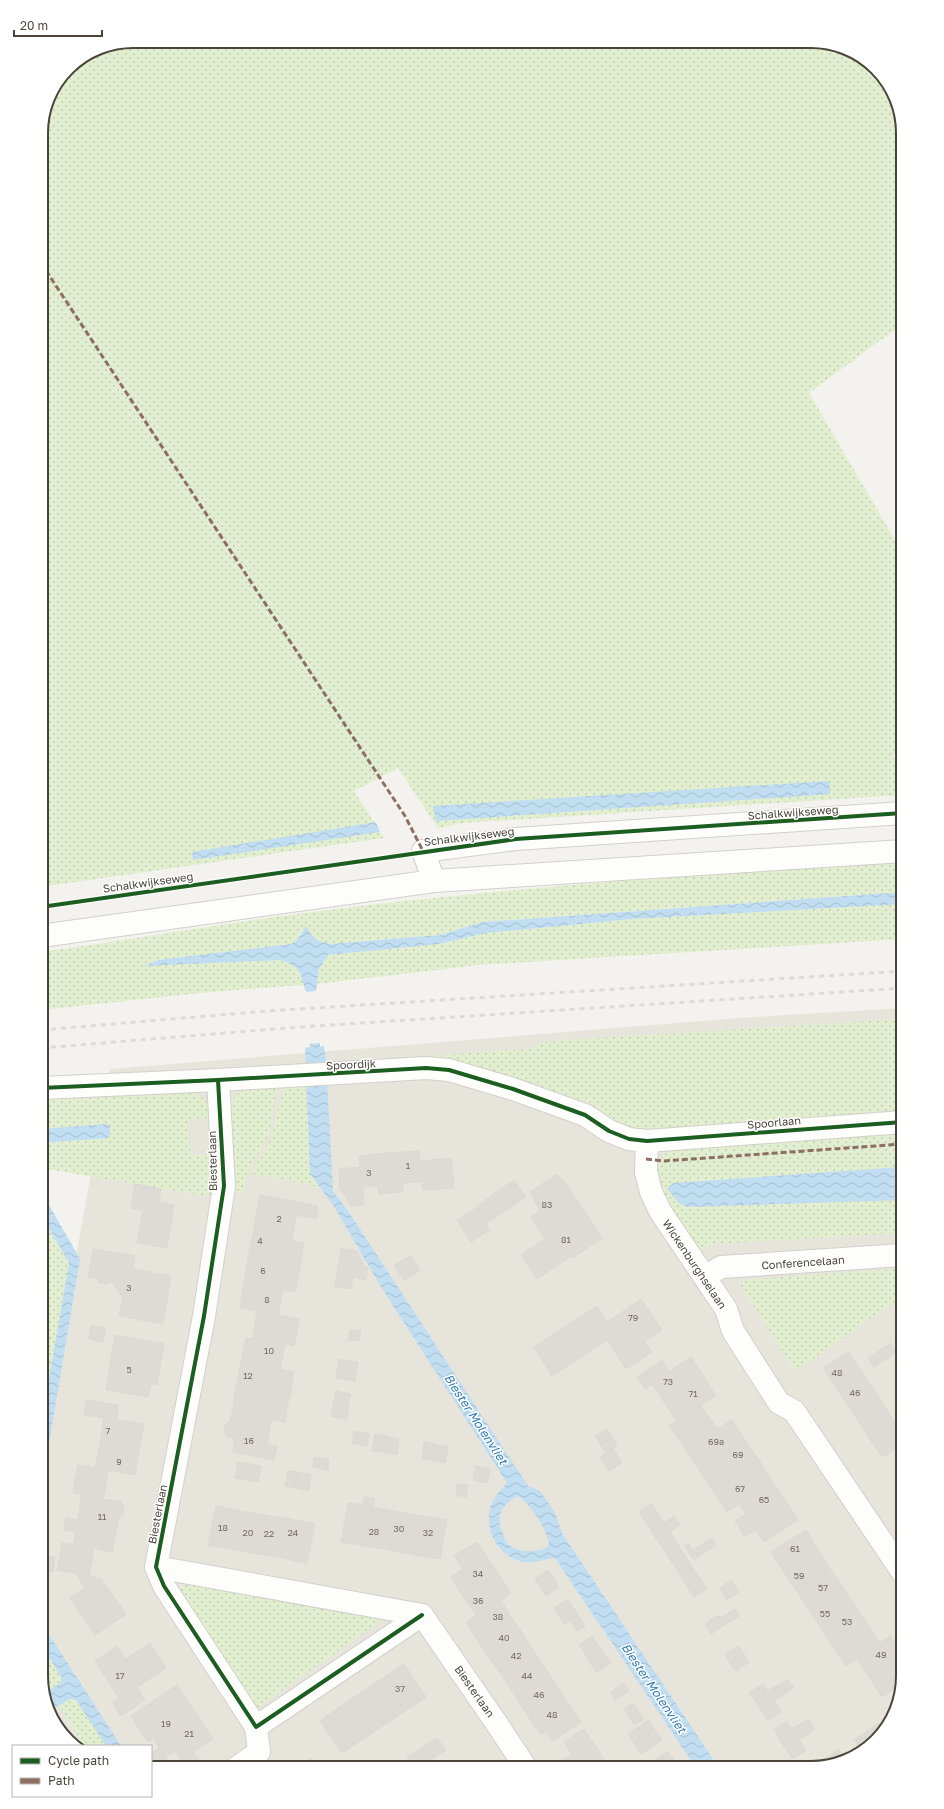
<svg xmlns="http://www.w3.org/2000/svg" width="944" height="1809" viewBox="0 0 944 1809" font-family="'Golos Text',sans-serif">
  <style>
    .residential { fill: #e7e4dc }
    .grass { fill: url(#grass-dots) }
    .water { fill: url(#water-waves); fill-rule: evenodd }
    .building { fill: #dedbd6; stroke: #dcd9d4 }
    .lines { fill: none; stroke-linecap: round; stroke-linejoin: round }
    .minor-casing { stroke: #d2d0cb; stroke-width: 24 }
    .tertiary-casing { stroke: #d2d0cb; stroke-width: 24 }
    .minor { stroke: #fdfdfc; stroke-width: 22 }
    .tertiary { stroke: #fdfdfc; stroke-width: 22 }
    .rail { stroke: #dbdbda; stroke-width: 3; stroke-dasharray: 5 5; stroke-linecap: butt }
    .quiet { stroke: #8d6e63; stroke-width: 3; stroke-dasharray: 6 3; stroke-linecap: butt }
    .cycleway-casing { stroke: #fff; stroke-width: 6 }
    .cycleway { stroke: #1b5e20; stroke-width: 4 }
    .labels { text-anchor: middle; dominant-baseline: central; stroke-width: 3; stroke-linejoin: round; paint-order: stroke }
    .number-label { font-size: 9px; fill: #706a61 }
    .street-label { font-size: 11px; fill: #4b4439; stroke: #fff }
    .water-label { font-size: 12px; font-style: italic; fill: #2e7ab2; stroke: #fff }
    .rim { fill: none; stroke: #4b4439; stroke-width: 2 }
  </style>
  <defs>
    <pattern id="grass-dots" width="8" height="8" patternUnits="userSpaceOnUse"><rect width="8" height="8" fill="#e1eecf"/><path d="M2 2h.1M6 6h.1" fill="none" stroke="#c3cdb2" stroke-width="1.8" stroke-linecap="round"/></pattern>
    <pattern id="water-waves" width="16" height="10" patternUnits="userSpaceOnUse"><rect width="16" height="10" fill="#c0ddf1"/><path d="M0 5q4-4 8 0t8 0" fill="none" stroke="#a6bfcf"/></pattern>
  </defs>
  <rect width="100%" height="100%" fill="#f4f2ee"/>
  <polygon class="residential" points="903,1008 903,1676 887,1727 847,1761 811,1768 151,1768 151,1746 76,1746 48,1712 43,1687 41,1660 41,1450 110,1069 738,1018"/>
  <g class="grass">
    <polygon points="133,41 817,41 867,60 896,97 903,133 903,343 894,330 809,393 895,540 903,535 903,749 893,756 903,772 903,795 463,823 438,828 398,768 354,791 384,838 41,887 41,127 48,97 68,68 98,48"/>
    <path d="M903,862V892L483,922L440,935L330,944L320,942L302,930L297,940L291,944L158,960L145,965L281,960C295,965 303,970 304,985L211,992L41,1010V952C129,940 216,925 304,913C503,887 703,875 903,862Z"/>
    <polygon points="903,904 903,939 479,965 317,984 319,969 328,955 439,944 486,933 632,919"/>
    <polygon points="903,1019 903,1113 646,1130 630,1129 613,1121 589,1104 562,1097 516,1078 474,1067 428,1059 381,1059 528,1049 549,1041"/>
    <path d="M277,1086L269,1134L247,1174L243,1193L232,1190C239,1165 227,1139 229,1113C230,1103 237,1091 246,1088C255,1085 268,1086 277,1086Z"/>
    <polygon points="285,1086 306,1086 310,1174 319,1187 279,1178 251,1174 272,1136 279,1104"/>
    <path d="M185,1091C201,1094 212,1100 209,1118L189,1120L187,1123L191,1154L193,1155H212L215,1182L212,1197L41,1168V1143L107,1138L110,1133V1127L107,1124L41,1129V1100Z"/>
    <path d="M903,1130V1167L673,1183L687,1207L903,1200V1233L713,1244L699,1251C684,1231 652,1192 658,1166C660,1159 664,1154 669,1149Z"/>
    <polygon points="41,1216 69,1263 41,1425"/>
    <polygon points="903,1268 903,1296 795,1371 741,1286 743,1280"/>
    <polygon points="193,1584 382,1620 256,1709 179,1587"/>
    <polygon points="41,1645 62,1678 60,1683 44,1694 41,1676"/>
    <polygon points="70,1699 76,1699 106,1746 85,1746 59,1706"/>
  </g>
  <g class="water">
    <polygon points="829,781 830,794 436,821 433,806"/>
    <polygon points="376,822 380,832 193,860 192,852"/>
    <path d="M903,892V904L632,919L486,933L439,944L328,955L319,969L316,991L306,992C300,972 302,968 281,960L144,966L158,960L291,944L297,940L306,926C312,937 317,942 330,944L440,935L483,922Z"/>
    <path d="M320,1043V1047L324,1046L326,1061L333,1191L350,1214L528,1486L540,1491L555,1513L563,1535L719,1768H696L555,1558C545,1559 535,1563 525,1562C503,1560 487,1536 489,1515C490,1502 498,1492 507,1483L381,1287L335,1208L310,1174L305,1048L310,1047V1044ZM518,1496C532,1507 546,1527 549,1544L545,1549C535,1551 524,1553 514,1548C508,1545 505,1541 503,1534C495,1516 501,1505 518,1496Z"/>
    <polygon points="107,1124 110,1127 110,1134 108,1138 41,1143 41,1129"/>
    <polygon points="903,1167 903,1200 687,1207 679,1203 667,1189 673,1183"/>
    <polygon points="41,1191 80,1259 41,1491 41,1425 69,1263 41,1215"/>
    <polygon points="41,1622 121,1746 106,1746 76,1700 70,1699 48,1712 44,1694 60,1683 62,1678 41,1645"/>
  </g>
  <g class="building">
    <polygon points="419,1151 420,1161 451,1158 454,1188 423,1190 422,1182 402,1183 403,1192 392,1193 389,1153"/>
    <polygon points="389,1153 392,1193 379,1194 378,1185 363,1187 364,1205 352,1206 340,1189 339,1169 360,1167 359,1156"/>
    <polygon points="557,1174 562,1181 563,1180 583,1209 543,1236 531,1217 540,1210 530,1192"/>
    <polygon points="514,1180 526,1197 496,1217 485,1200"/>
    <polygon points="135,1184 161,1189 159,1202 174,1205 167,1248 137,1243 143,1210 131,1208"/>
    <polygon points="260,1195 318,1206 316,1219 296,1215 292,1241 253,1234"/>
    <polygon points="485,1201 496,1217 486,1223 476,1207"/>
    <polygon points="477,1208 490,1230 471,1242 457,1220"/>
    <polygon points="583,1209 602,1238 572,1258 571,1256 537,1279 521,1255 545,1239 543,1236"/>
    <polygon points="253,1234 304,1243 300,1267 248,1258"/>
    <polygon points="341,1248 357,1251 365,1267 368,1267 366,1280 337,1273"/>
    <polygon points="93,1249 135,1256 133,1269 171,1276 163,1324 119,1316 123,1297 111,1281 107,1284 98,1282 99,1279 88,1277"/>
    <polygon points="411,1255 420,1270 404,1281 394,1266"/>
    <polygon points="248,1258 300,1267 295,1292 244,1283"/>
    <polygon points="337,1273 353,1276 351,1289 335,1287"/>
    <polygon points="244,1283 283,1290 278,1315 299,1319 297,1331 255,1324 257,1311 240,1308"/>
    <polygon points="641,1299 662,1330 645,1341 652,1352 626,1369 607,1340 552,1376 534,1347 597,1306 607,1322"/>
    <polygon points="255,1324 297,1331 294,1346 285,1344 280,1370 241,1363 246,1338 253,1339"/>
    <polygon points="91,1325 106,1328 103,1342 89,1339"/>
    <polygon points="350,1330 361,1331 359,1341 348,1340"/>
    <polygon points="115,1335 164,1344 157,1385 151,1384 148,1397 106,1390"/>
    <polygon points="891,1343 896,1352 874,1367 868,1358"/>
    <polygon points="848,1352 863,1374 838,1390 823,1368"/>
    <polygon points="691,1357 704,1377 664,1402 652,1384 645,1389 637,1377 662,1360 669,1371"/>
    <polygon points="339,1359 358,1362 355,1381 336,1378"/>
    <polygon points="241,1363 294,1372 290,1397 236,1387"/>
    <polygon points="863,1374 878,1396 853,1413 838,1390"/>
    <polygon points="704,1377 716,1396 701,1405 709,1417 678,1438 669,1426 676,1421 664,1402"/>
    <polygon points="236,1387 289,1397 285,1422 232,1413"/>
    <polygon points="336,1391 351,1394 348,1407 333,1405"/>
    <polygon points="878,1396 892,1418 867,1435 853,1413"/>
    <polygon points="86,1400 118,1405 117,1420 144,1424 139,1450 100,1444 104,1418 84,1415"/>
    <polygon points="333,1405 348,1407 347,1419 331,1416"/>
    <polygon points="232,1413 271,1420 267,1445 277,1446 274,1460 233,1452 235,1438 228,1437 224,1432 226,1424 230,1422"/>
    <polygon points="709,1417 717,1429 732,1420 745,1440 699,1470 678,1438"/>
    <polygon points="892,1418 903,1435 903,1444 882,1457 867,1435"/>
    <polygon points="607,1429 612,1437 600,1444 595,1436"/>
    <polygon points="354,1431 369,1434 367,1446 352,1443"/>
    <polygon points="375,1434 386,1436 383,1452 372,1451"/>
    <polygon points="386,1436 399,1439 397,1455 383,1452"/>
    <polygon points="612,1437 617,1446 606,1453 600,1444"/>
    <polygon points="745,1440 759,1460 713,1491 699,1470"/>
    <polygon points="424,1442 434,1444 431,1460 422,1459"/>
    <polygon points="100,1444 139,1450 135,1475 108,1470 106,1485 75,1479 78,1465 95,1468"/>
    <polygon points="434,1444 448,1447 445,1463 431,1460"/>
    <polygon points="613,1449 622,1463 609,1471 600,1457"/>
    <polygon points="314,1457 329,1459 328,1470 313,1467"/>
    <polygon points="759,1460 771,1480 738,1502 739,1504 727,1512 713,1491"/>
    <polygon points="238,1462 249,1464 246,1480 235,1478"/>
    <polygon points="249,1464 261,1466 258,1482 246,1480"/>
    <polygon points="476,1466 490,1469 487,1483 473,1480"/>
    <polygon points="288,1471 298,1472 295,1488 285,1486"/>
    <polygon points="298,1472 311,1475 308,1491 295,1488"/>
    <polygon points="903,1473 903,1489 896,1478"/>
    <polygon points="75,1479 106,1485 103,1499 121,1502 124,1507 123,1515 119,1516 117,1526 78,1519 82,1494 73,1493"/>
    <polygon points="771,1480 785,1500 740,1529 735,1521 746,1514 738,1502"/>
    <polygon points="457,1484 468,1485 466,1497 456,1495"/>
    <polygon points="364,1497 375,1499 366,1546 341,1542 348,1503 363,1505"/>
    <polygon points="785,1500 798,1520 764,1542 756,1530 745,1537 740,1529"/>
    <polygon points="651,1503 664,1523 651,1531 639,1512"/>
    <polygon points="216,1506 241,1511 234,1550 208,1545"/>
    <polygon points="373,1507 397,1512 390,1550 366,1546"/>
    <polygon points="241,1511 265,1515 258,1554 234,1550"/>
    <polygon points="397,1512 422,1516 415,1555 390,1550"/>
    <polygon points="265,1515 289,1519 282,1558 258,1554"/>
    <polygon points="422,1516 447,1520 440,1559 415,1555"/>
    <polygon points="674,1516 680,1525 670,1532 664,1523"/>
    <polygon points="66,1518 117,1526 112,1552 94,1548 92,1562 60,1557 62,1543 73,1545 76,1532 64,1530"/>
    <polygon points="289,1519 315,1524 307,1563 282,1558"/>
    <polygon points="664,1523 676,1542 664,1550 651,1531"/>
    <polygon points="806,1530 818,1550 784,1572 771,1552"/>
    <polygon points="712,1538 716,1545 694,1560 684,1546 688,1543 693,1550"/>
    <polygon points="477,1542 498,1573 463,1597 451,1577 463,1569 454,1556"/>
    <polygon points="676,1542 689,1562 677,1570 664,1550"/>
    <polygon points="818,1550 830,1569 797,1591 784,1572"/>
    <polygon points="41,1554 55,1557 53,1572 41,1570"/>
    <polygon points="60,1557 92,1562 89,1575 98,1579 101,1578 126,1614 95,1635 70,1598 85,1588 76,1573 57,1570"/>
    <polygon points="689,1562 707,1589 694,1597 677,1570"/>
    <polygon points="830,1569 843,1587 809,1610 797,1591"/>
    <polygon points="548,1570 559,1587 546,1596 535,1579"/>
    <polygon points="498,1573 511,1593 476,1615 463,1597"/>
    <polygon points="731,1580 739,1592 727,1600 720,1588"/>
    <polygon points="843,1587 855,1606 821,1628 809,1610"/>
    <polygon points="500,1599 512,1618 478,1641 466,1622"/>
    <polygon points="567,1599 572,1606 558,1615 554,1608"/>
    <polygon points="572,1606 585,1626 577,1631 570,1621 565,1624 558,1615"/>
    <polygon points="855,1606 868,1625 833,1647 821,1628"/>
    <polygon points="735,1609 739,1616 711,1634 705,1624 718,1615 720,1618"/>
    <polygon points="512,1618 525,1637 491,1660 478,1641"/>
    <polygon points="868,1625 880,1644 846,1666 833,1647"/>
    <polygon points="592,1636 597,1644 584,1652 579,1645"/>
    <polygon points="890,1636 903,1655 869,1677 857,1659"/>
    <polygon points="525,1637 537,1656 504,1679 491,1660"/>
    <polygon points="150,1643 166,1668 137,1687 145,1700 121,1716 112,1702 119,1698 95,1661 117,1646 125,1659"/>
    <polygon points="597,1644 611,1663 596,1673 584,1652"/>
    <polygon points="739,1646 744,1654 730,1663 725,1655"/>
    <polygon points="744,1654 749,1662 736,1671 730,1663"/>
    <polygon points="903,1655 903,1676 900,1685 882,1697 869,1677"/>
    <polygon points="537,1656 550,1675 516,1697 504,1679"/>
    <polygon points="404,1664 426,1697 405,1711 383,1678"/>
    <polygon points="550,1675 562,1694 528,1716 516,1697"/>
    <polygon points="383,1678 405,1711 384,1725 362,1692"/>
    <polygon points="788,1679 794,1688 774,1701 781,1712 768,1721 754,1699"/>
    <polygon points="624,1683 629,1691 615,1700 611,1692"/>
    <polygon points="763,1684 767,1691 754,1699 749,1693"/>
    <polygon points="177,1685 199,1718 158,1746 153,1738 148,1742 131,1716"/>
    <polygon points="362,1692 384,1725 363,1739 341,1706"/>
    <polygon points="562,1694 581,1722 552,1741 546,1731 541,1735 528,1716"/>
    <polygon points="633,1703 644,1719 634,1725 624,1709"/>
    <polygon points="341,1706 363,1739 342,1753 320,1721"/>
    <polygon points="199,1718 213,1739 193,1752 202,1764 196,1768 172,1768 182,1761 175,1751 165,1757 158,1746"/>
    <polygon points="808,1719 815,1729 799,1740 806,1750 792,1759 778,1737"/>
    <polygon points="648,1720 654,1729 634,1743 628,1734"/>
    <polygon points="787,1721 792,1728 778,1737 774,1730"/>
    <polygon points="879,1723 884,1731 872,1740 867,1731"/>
    <polygon points="584,1729 606,1762 597,1768 563,1768 559,1762 572,1754 564,1742"/>
    <polygon points="654,1729 662,1740 641,1754 634,1744"/>
    <polygon points="867,1731 872,1740 860,1750 854,1740"/>
    <polygon points="437,1738 446,1750 435,1757 427,1744"/>
    <polygon points="427,1744 435,1757 418,1768 414,1768 407,1758"/>
    <polygon points="159,1748 168,1761 159,1768 151,1768 151,1753"/>
    <polygon points="839,1749 847,1761 831,1764 827,1757"/>
    <polygon points="668,1751 680,1768 661,1768 655,1760"/>
    <polygon points="827,1757 831,1764 815,1767 814,1765"/>
    <polygon points="311,1758 318,1768 296,1768"/>
    <polygon points="471,1762 474,1768 462,1768"/>
    <polygon points="606,1762 610,1768 597,1768"/>
    <polygon points="445,1763 448,1768 438,1768"/>
  </g>
  <g class="lines">
    <defs>
      <g id="minor">
        <polyline points="434,881 423,851 516,839 903,813"/>
        <polyline points="218,1080 224,1186 204,1316 156,1567 164,1586 256,1727 422,1615"/>
        <polyline points="41,1088 218,1080 426,1068 449,1070 513,1089 585,1115 609,1131 629,1139 647,1141 903,1122"/>
        <polyline points="647,1141 646,1172 651,1192 660,1211 726,1309 733,1331 779,1403 794,1411 903,1573"/>
        <polyline points="705,1277 721,1267 903,1255"/>
        <polyline points="156,1567 422,1615 497,1724 526,1768"/>
        <polyline points="236,1768 259,1752 256,1727"/>
      </g>
      <polyline id="tertiary" points="41,936 434,881 903,851"/>
    </defs>
    <use href="#minor" class="minor-casing"/>
    <use href="#tertiary" class="tertiary-casing"/>
    <use href="#minor" class="minor"/>
    <use href="#tertiary" class="tertiary"/>
    <g class="rail">
      <polyline points="41,1030 267,1011 903,971"/>
      <polyline points="41,1048 300,1027 903,988"/>
    </g>
    <g class="quiet">
      <polyline points="41,263 405,816 423,851"/>
      <polyline points="646,1159 664,1161 903,1144"/>
    </g>
    <defs>
      <g id="cycleway">
        <polyline points="41,907 516,839 903,813"/>
        <polyline points="218,1080 224,1186 204,1316 156,1567 164,1586 256,1727 422,1615"/>
        <polyline points="41,1088 218,1080 426,1068 449,1070 513,1089 585,1115 609,1131 629,1139 647,1141 903,1122"/>
      </g>
    </defs>
    <use href="#cycleway" class="cycleway-casing"/>
    <use href="#cycleway" class="cycleway"/>
  </g>
  <g class="labels">
    <g class="number-label">
      <text x="408" y="1165">1</text>
      <text x="369" y="1172">3</text>
      <text x="547" y="1204">83</text>
      <text x="279" y="1218">2</text>
      <text x="566" y="1239">81</text>
      <text x="260" y="1240">4</text>
      <text x="263" y="1270">6</text>
      <text x="129" y="1287">3</text>
      <text x="267" y="1299">8</text>
      <text x="633" y="1317">79</text>
      <text x="269" y="1350">10</text>
      <text x="129" y="1369">5</text>
      <text x="837" y="1372">48</text>
      <text x="248" y="1375">12</text>
      <text x="668" y="1381">73</text>
      <text x="855" y="1392">46</text>
      <text x="693" y="1393">71</text>
      <text x="108" y="1430">7</text>
      <text x="249" y="1440">16</text>
      <text x="716" y="1441">69a</text>
      <text x="738" y="1454">69</text>
      <text x="119" y="1461">9</text>
      <text x="740" y="1488">67</text>
      <text x="764" y="1499">65</text>
      <text x="102" y="1516">11</text>
      <text x="223" y="1527">18</text>
      <text x="399" y="1528">30</text>
      <text x="374" y="1531">28</text>
      <text x="248" y="1532">20</text>
      <text x="293" y="1532">24</text>
      <text x="428" y="1532">32</text>
      <text x="269" y="1533">22</text>
      <text x="795" y="1548">61</text>
      <text x="478" y="1573">34</text>
      <text x="799" y="1575">59</text>
      <text x="823" y="1587">57</text>
      <text x="478" y="1600">36</text>
      <text x="825" y="1613">55</text>
      <text x="498" y="1616">38</text>
      <text x="847" y="1621">53</text>
      <text x="504" y="1637">40</text>
      <text x="881" y="1654">49</text>
      <text x="516" y="1655">42</text>
      <text x="120" y="1675">17</text>
      <text x="527" y="1675">44</text>
      <text x="400" y="1688">37</text>
      <text x="539" y="1694">46</text>
      <text x="552" y="1714">48</text>
      <text x="166" y="1723">19</text>
      <text x="189" y="1733">21</text>
    </g>
    <g class="street-label">
      <text transform="translate(793 812) rotate(-4)">Schalkwijkseweg</text>
      <text transform="translate(469 836) rotate(-7)">Schalkwijkseweg</text>
      <text transform="translate(148 882) rotate(-8)">Schalkwijkseweg</text>
      <text transform="translate(351 1064) rotate(-3)">Spoordijk</text>
      <text transform="translate(774 1122) rotate(-5)">Spoorlaan</text>
      <text transform="translate(212 1161) rotate(-91)">Biesterlaan</text>
      <text transform="translate(803 1262) rotate(-4)">Conferencelaan</text>
      <text transform="translate(695 1264) rotate(56)">Wickenburghselaan</text>
      <text transform="translate(157 1514) rotate(-79)">Biesterlaan</text>
      <text transform="translate(475 1691) rotate(55)">Biesterlaan</text>
    </g>
    <g class="water-label">
      <text transform="translate(476 1419) rotate(57)">Biester Molenvliet</text>
      <text transform="translate(654 1688) rotate(56)">Biester Molenvliet</text>
    </g>
  </g>
  <path d="M0 0H944V1809H0ZM133 48H811A85 85 0 0 1 896 133V1676A85 85 0 0 1 811 1761H133A85 85 0 0 1 48 1676V133A85 85 0 0 1 133 48Z" fill="#fff" fill-rule="evenodd"/>
  <path class="rim" d="M133 48H811A85 85 0 0 1 896 133V1676A85 85 0 0 1 811 1761H133A85 85 0 0 1 48 1676V133A85 85 0 0 1 133 48Z"/>
  <rect x="12" y="1745" width="140" height="52" fill="#ffffff" stroke="#b7b4b0"/>
  <rect x="20" y="1758" width="20" height="6" fill="#1b5e20" stroke="#b7b4b0"/>
  <text x="48" y="1765" font-size="12" fill="#4b4439">Cycle path</text>
  <rect x="20" y="1778" width="20" height="6" fill="#8d6e63" stroke="#b7b4b0"/>
  <text x="48" y="1785" font-size="12" fill="#4b4439">Path</text>
  <path d="M14 30v6h88v-6" fill="none" stroke="#4b4439" stroke-width="2"/>
  <text x="20" y="30" font-size="12" fill="#4b4439" stroke="#ffffff" stroke-width="3" paint-order="stroke">20 m</text>
</svg>
